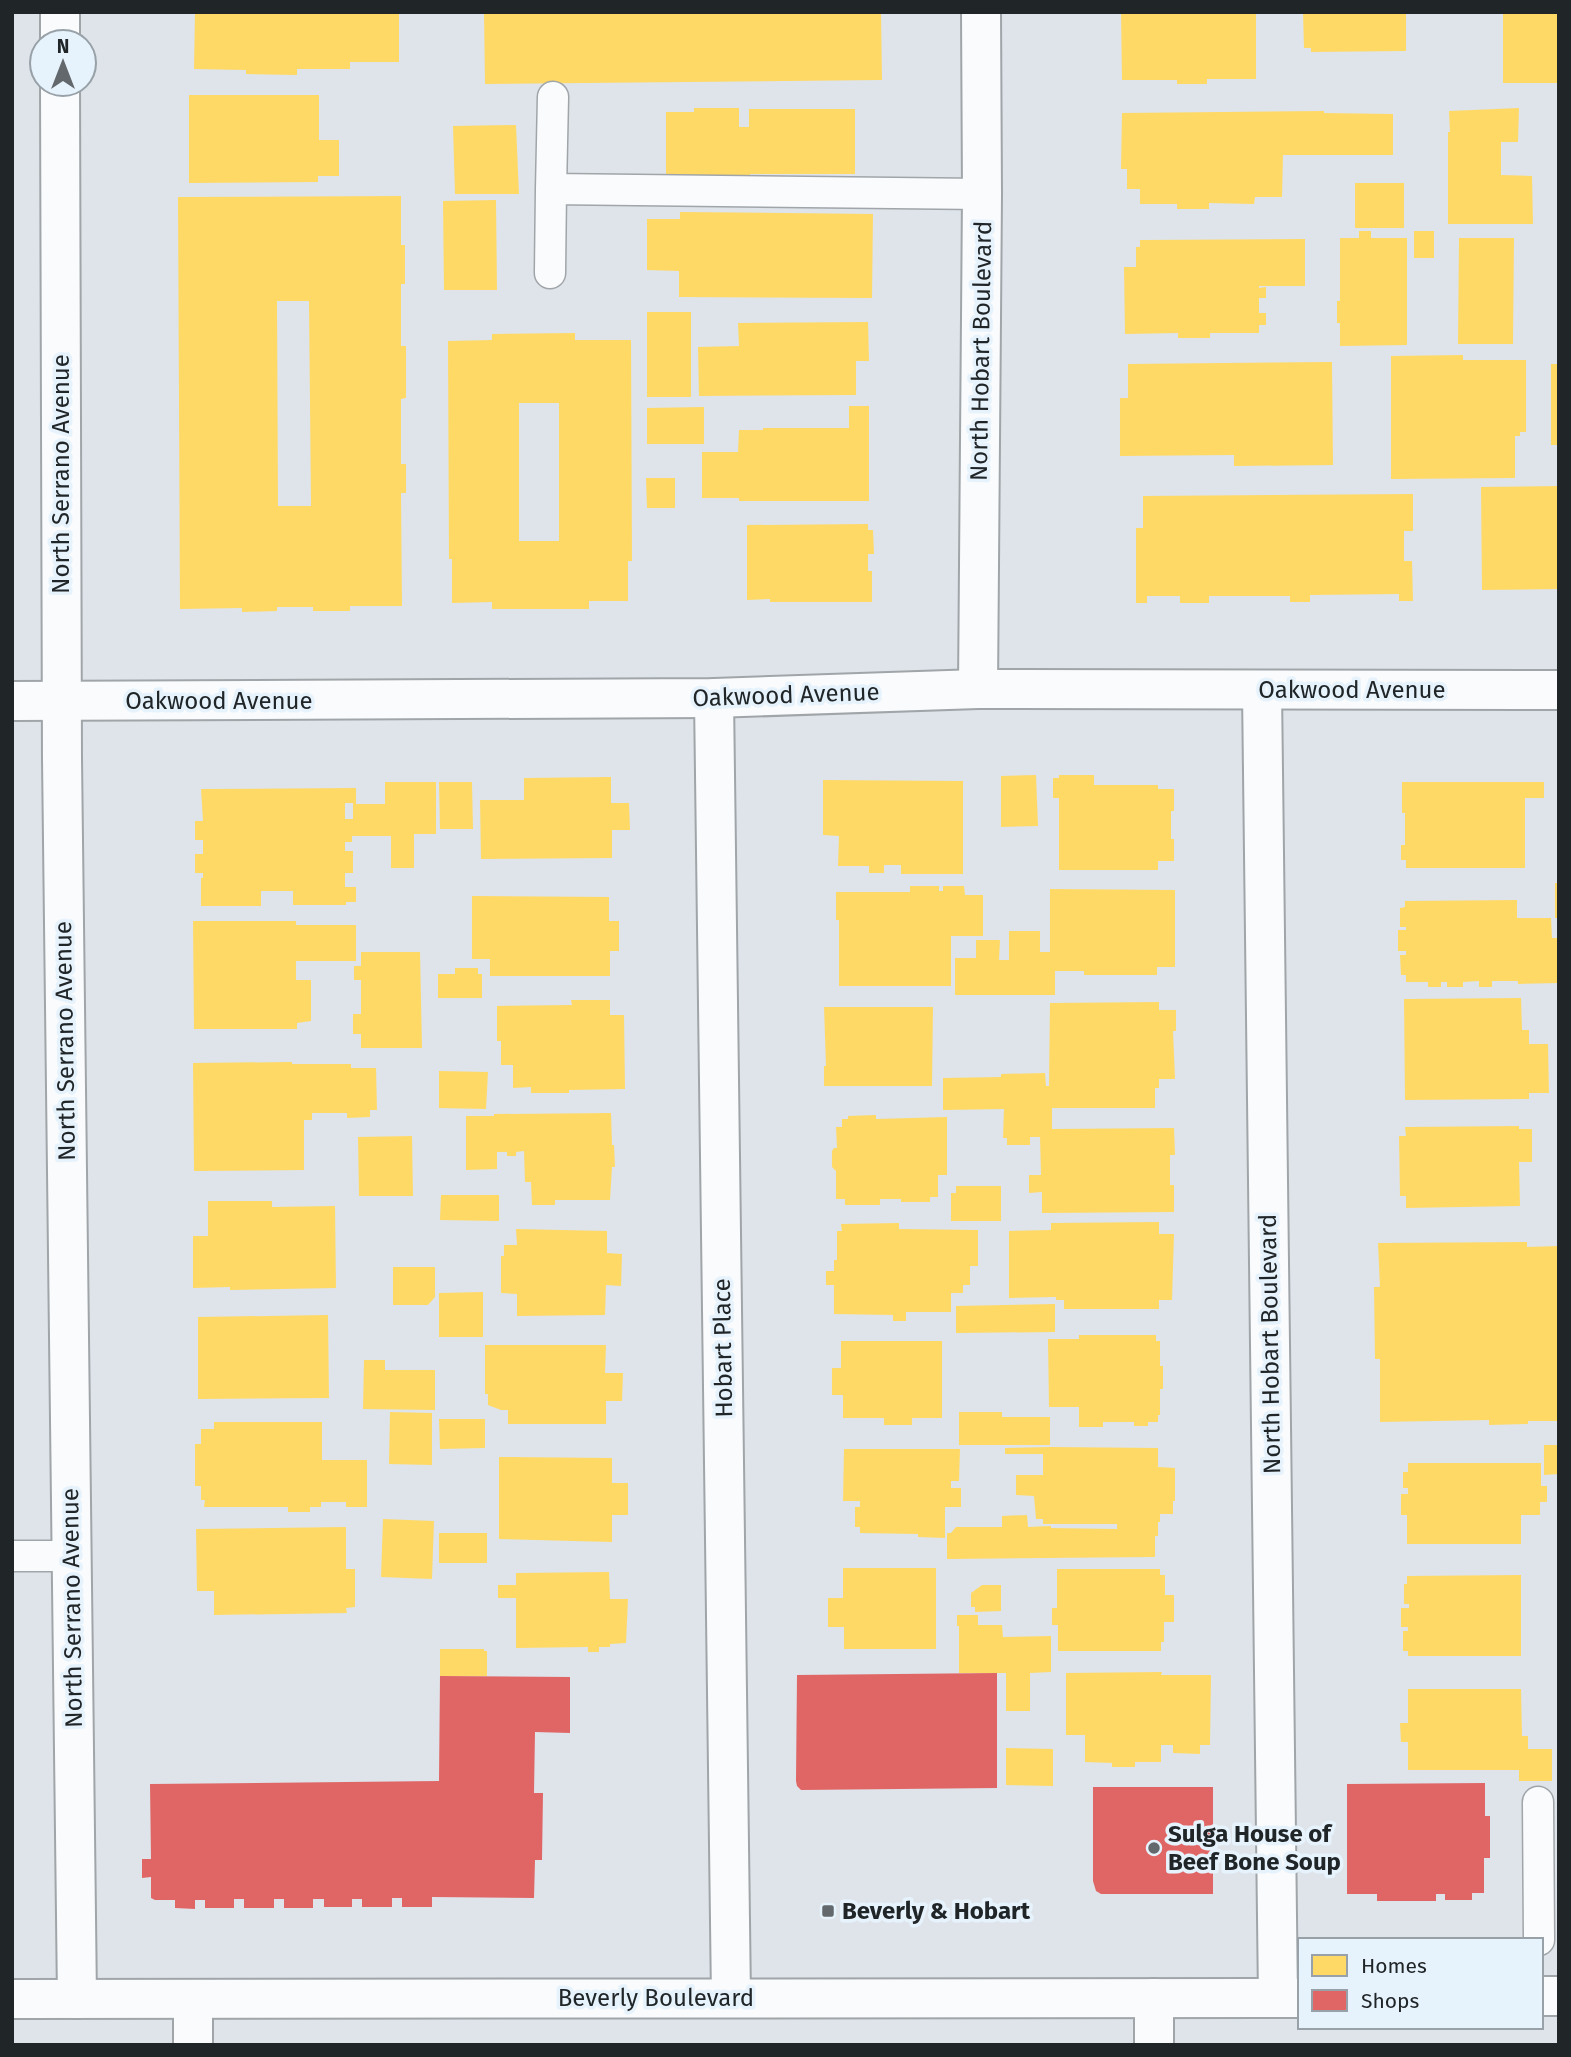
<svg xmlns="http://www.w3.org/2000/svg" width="1571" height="2057" font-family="'Fira Sans',sans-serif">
<rect width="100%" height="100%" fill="#dee4ea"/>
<path fill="#ffd966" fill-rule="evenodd" d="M195 12H399V62H350V69H297V75L246 74V70L194 69Z
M484 12H881L882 80 485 84Z
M1121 12H1256V79H1207V84H1177V80H1122Z
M1303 12H1406V51L1311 52V48H1304Z
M1503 12H1559V83H1503Z
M189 95H319V140H339V176H318V182L189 183Z
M694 108H739V127H749V109H855V174H750V178H666V112H694Z
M1519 108 1518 142H1501V175L1532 176 1533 224H1448V132H1450L1449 111Z
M1324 111V113L1393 114V155H1283L1282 197H1255L1254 204 1209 203V209H1177V204H1140V189H1127V169H1121L1122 113Z
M516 125 519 194H455L453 126Z
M1355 183H1404V228H1355Z
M401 196V245H405V284H401V346H406V398L401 399V464H406V493H401L402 606H350V611H313V607H277V611L242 612V608L180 609 178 197ZM277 301H309L311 506H278Z
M496 200 497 290H444L443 201Z
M680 212 873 214 872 298 679 297V271L647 270V219H680Z
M1359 231H1371V238H1407V345L1340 346V323H1337V301H1340V238H1359Z
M1414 231H1434V258H1414Z
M1459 238H1514L1513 344H1458Z
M1305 239V286H1259V288L1266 287V298H1259V313H1266V325H1259V333H1210V338H1178V333L1125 334 1124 267H1136V247H1140V240Z
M647 312H691V397H647Z
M868 322 869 361H856V395L699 396 698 347 739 346 738 323Z
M575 333V340H631L632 561H628V601H589V609H492V602L452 603V559H449L448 341 492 340V334ZM519 403H559V541H519Z
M1463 355V360H1526V432H1520V436H1515V478L1391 479V356Z
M1332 362 1333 465 1234 466V455L1120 456V398H1128V364Z
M1551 364H1559V445H1551Z
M849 406H869V501H739V498H702V452H738L739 430H763V428H849Z
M704 407V444H647V408Z
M646 478H675V508H647Z
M1559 486V589L1482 590 1481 487Z
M1413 494V531H1404V561H1412L1413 601H1399V594L1310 595V602H1290V596H1209V603H1180V596H1147V603H1136V528H1143V496Z
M868 524V530H873L874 554H868V571H872V602H770V599L747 600V525Z
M1036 775 1038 826 1001 827V776Z
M1059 775H1094V785H1158V789H1174V811H1171V839H1174V861H1158V870H1059V798H1053V778H1059Z
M611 777V803H629L630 830H612V858L481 859 480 800H524V778Z
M823 780 963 781V874H901V865H884V873H869V866H838L839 836 823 835Z
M385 782H436V834H414V868H391V836H352V842H345V851H353V873H345V887H356V902H346V905H293V891H261V906H201V878H203V873H195V854H203V840H195V821H203L201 789 356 788V804H385ZM345 803H353V819H345Z
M439 782H472L473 829H440Z
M1402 782H1544V798H1525V868H1406V860H1401V845H1405V813H1402Z
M1555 883H1559V918H1555Z
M910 886H939V891H943V886H964L965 895H983V936H951V986H839V920H836V892H910Z
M1050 889 1175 890V967H1157V975H1084V971H1055V995H955V958H976V940H1000L999 960H1009V931H1040V952H1050Z
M472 896 609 897V921H619V951H610V976H490V959H472Z
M1517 900V918H1551L1552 938H1559V983L1518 984V981H1492V987H1479V981L1463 982V987H1447V982H1441V987H1428V982H1406V975H1401L1400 955H1406V951H1398V930H1406V927H1400V908L1405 907V901Z
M193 921H296V925H356V961H296V980H311V1021L297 1023V1029H194Z
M361 952H420L422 1048H361V1034H353V1014H361V980H354V966H361Z
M455 968H478V974H482V998H438V974H455Z
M1521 998 1522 1030H1529V1044H1548L1549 1093H1529V1099L1405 1100 1404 999Z
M571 1000H610V1015H624L625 1089 569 1090V1093H531V1087L513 1088V1065H501V1041H497V1006L572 1005Z
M1159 1002V1010H1176V1031H1173L1175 1079H1159V1088H1155V1108H1052V1129L1174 1128 1175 1155H1170V1185H1174V1212L1042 1213V1192L1029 1193V1175H1041L1040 1137H1030V1145H1007V1138H1003L1004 1109 943 1110V1078L1001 1077V1074L1045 1073 1046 1086H1049L1050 1003Z
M824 1007H933L932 1086H824V1066H826Z
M292 1062V1064H351V1068H376L377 1110H370V1117L347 1118V1113H312V1120H304V1170L194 1171 193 1063Z
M439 1071 488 1072 486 1109 439 1108Z
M611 1113 612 1145H614L615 1167H612L610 1200H555V1205H532L531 1182H525L524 1151 516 1152V1156H507V1152H497V1169L466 1170V1116H494V1114Z
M876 1115V1119L947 1117V1175H938V1197H930V1202H901V1199H880V1205H845V1199H836V1171L832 1167V1151L834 1148H837L836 1127H842V1119H848V1116Z
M1519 1126V1129H1532V1162H1519L1520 1206 1406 1208V1196H1400L1399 1136H1406L1405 1127Z
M412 1136 413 1196H359L358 1137Z
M956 1186H1001V1221H951V1193H956Z
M441 1195H499V1221L440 1220Z
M208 1201H272V1207L335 1206 336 1288 230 1290V1287L193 1288V1236H208Z
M1159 1222V1234H1174L1172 1300H1159V1309H1064V1300H1056V1297L1009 1298V1231L1051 1230V1223Z
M899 1223V1229L978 1230V1266H970V1285H963V1293H951V1312H906V1321H893V1315L834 1314V1285H826V1271H834V1260H837V1231H842L841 1224Z
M516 1229 607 1231V1253L622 1254 621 1286 606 1285 605 1315 517 1316V1294L501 1293V1256H504V1245H517Z
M1527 1242V1247L1559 1246V1421H1528V1424L1489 1425V1420L1380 1422V1359H1375L1374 1287H1380L1378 1243Z
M393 1267H435V1297L428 1305H393Z
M483 1292V1337H439V1293Z
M1055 1304V1332L956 1333V1306Z
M328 1315 329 1398 198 1399V1317Z
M1079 1335H1156V1341H1160V1366H1163V1389H1160V1415H1158V1422H1148V1426H1134V1422H1103V1427H1079V1407H1049L1048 1339H1079Z
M841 1341H942V1418H912V1425H884V1418H843V1395H832V1368H841Z
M485 1345H606L605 1373H623L622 1401H606V1424H508V1410H501L488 1405V1394H485Z
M364 1360H385V1370H435V1410L363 1409Z
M390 1412 432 1413V1465L389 1464Z
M959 1412H1002V1417H1050V1445H959Z
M439 1419H485V1448L440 1449Z
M214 1422H322V1460H367V1507H346V1502H321V1507H310V1512H288V1507H204L205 1500H201V1486H195V1444H201V1429H214Z
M1544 1445H1559V1474L1544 1475Z
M1050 1447 1158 1448V1467L1175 1468V1501H1173V1514H1160V1522H1158V1536H1155V1557L947 1559V1533H951L956 1527H1002V1516L1027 1515 1028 1527 1051 1526V1528L1117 1529V1524H1043V1519H1036L1034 1496 1016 1495V1475H1043V1454H1005V1448Z
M844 1449H960L959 1481H951V1488H961V1507H945V1538L918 1537V1534L860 1533V1527H855V1507H860V1501H843Z
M499 1457 612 1458V1483H628V1515H612V1542L499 1539Z
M1408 1463H1541V1486H1547V1502H1540V1515H1521V1544H1407V1515H1401V1494H1408V1488H1403V1472H1408Z
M383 1519 434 1521 432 1579 381 1577Z
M346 1527V1569H355V1607L346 1608 347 1613 214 1615V1591H197L196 1529Z
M439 1533H487V1563H439Z
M843 1568H936V1649H844V1627H828V1598H843Z
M1057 1569H1160V1575H1165V1595H1174V1622H1164V1642H1161V1651H1058V1625H1052V1608H1057Z
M609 1572 610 1599H628L626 1643 610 1644V1647H599V1652H588V1647L516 1648V1598H498V1585H516V1573Z
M1521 1575V1656H1408V1651H1403V1631H1408V1627H1401V1608H1409V1604H1404V1584H1407V1576Z
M982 1585H1001V1611L975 1612V1607H971V1593Z
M957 1615H978V1625H1002L1003 1637 1051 1636V1672L1030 1673V1711H1006V1673H959V1626H957Z
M440 1649H484V1651H487V1676H440Z
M1162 1672 1161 1675H1211L1210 1745H1200V1754L1173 1753V1745H1161V1762H1135V1767H1112V1763L1085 1762V1735H1066V1673Z
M1408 1689H1521L1522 1736H1528V1749H1552V1781H1519V1770H1408V1742H1401L1400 1723H1408Z
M1006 1748 1053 1749V1786L1006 1785Z"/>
<path fill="#e06666" d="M997 1673V1788L801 1790 797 1786 796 1781 797 1675Z
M440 1676 570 1677V1733L535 1732 534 1793H543L542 1860H535L534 1898 432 1897V1907H402V1898H392V1907H362V1899H352V1907H324V1899H313V1908H284V1899H274V1908H244V1899H234V1908H205V1900H195V1909L175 1908V1900H155L151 1898V1877L142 1878V1859H151L150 1784 439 1781Z
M1485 1783V1816H1490V1858H1484V1893H1472V1900H1445V1894H1436V1901H1377V1894H1347V1784Z
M1093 1787H1213V1894H1101L1096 1891 1093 1881Z"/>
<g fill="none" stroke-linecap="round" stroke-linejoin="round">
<g stroke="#a0a5a9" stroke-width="33">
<path id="lane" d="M553 97 551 189 982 194
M550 273 551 189
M12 1556H72
M1538 1802 1539 1940"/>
</g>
<g stroke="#a0a5a9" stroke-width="42">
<path id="street" d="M60 12V42
M60 84 62 758 77 1999
M978 689 982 194 981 12
M1262 690 1278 1998
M714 698 731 1998
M1154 1998V2045
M193 2000V2045"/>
</g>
<g stroke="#a0a5a9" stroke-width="42">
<path id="secondary" d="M12 701 714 698 978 689 1559 690
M1541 1996H1559
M12 1999 1300 1998"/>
</g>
<use href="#lane" stroke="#fafbfc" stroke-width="30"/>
<use href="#street" stroke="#fafbfc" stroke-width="38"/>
<use href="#secondary" stroke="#fafbfc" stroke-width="38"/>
</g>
<g fill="#62686c" stroke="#e7f3fc" stroke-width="2.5">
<circle cx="1154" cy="1848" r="7"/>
<rect x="821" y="1904" width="14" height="14" rx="3.5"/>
</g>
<g text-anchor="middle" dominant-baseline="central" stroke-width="7" stroke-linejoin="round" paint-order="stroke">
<g font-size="24" fill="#202528" stroke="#e7f3fc">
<text transform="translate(981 351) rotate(-89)">North Hobart Boulevard</text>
<text transform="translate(61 474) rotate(-90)">North Serrano Avenue</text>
<text x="1352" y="690">Oakwood Avenue</text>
<text transform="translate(786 695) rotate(-2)">Oakwood Avenue</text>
<text x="219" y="701">Oakwood Avenue</text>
<text transform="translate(65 1041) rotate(-91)">North Serrano Avenue</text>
<text transform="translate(1270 1344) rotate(-91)">North Hobart Boulevard</text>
<text transform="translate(723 1348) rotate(-91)">Hobart Place</text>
<text transform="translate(72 1608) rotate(-91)">North Serrano Avenue</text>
<text x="656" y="1998">Beverly Boulevard</text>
</g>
<g font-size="24" font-weight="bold" fill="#202528" stroke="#e7f3fc" text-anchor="start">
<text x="1168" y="1834">Sulga House of<tspan x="1168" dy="28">Beef Bone Soup</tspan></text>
<text x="842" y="1911">Beverly &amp; Hobart</text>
</g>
</g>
<rect width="1571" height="2057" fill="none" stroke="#202528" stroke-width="28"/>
<rect x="1298" y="1938" width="245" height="91" fill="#e7f3fc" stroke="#97a1a7" stroke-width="2"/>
<rect x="1312" y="1955" width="35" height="21" fill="#ffd966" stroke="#97a1a7" stroke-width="2"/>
<text x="1361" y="1973" font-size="21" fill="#202528">Homes</text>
<rect x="1312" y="1990" width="35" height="21" fill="#e06666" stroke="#97a1a7" stroke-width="2"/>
<text x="1361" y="2008" font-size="21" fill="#202528">Shops</text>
<g transform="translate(63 63)"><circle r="33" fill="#e7f3fc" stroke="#97a1a7" stroke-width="2"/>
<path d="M0-5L12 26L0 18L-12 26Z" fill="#62686c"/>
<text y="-10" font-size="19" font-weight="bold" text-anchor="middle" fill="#202528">N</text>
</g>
</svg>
